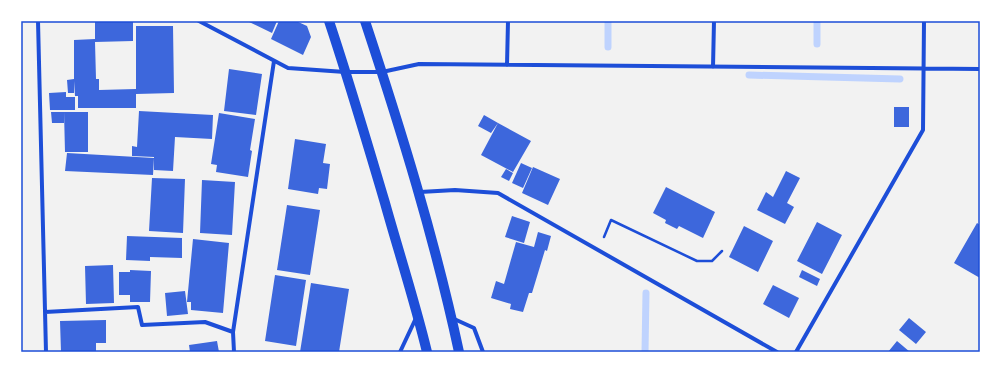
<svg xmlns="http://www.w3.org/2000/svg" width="1001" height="373" font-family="Jost,sans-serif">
<rect width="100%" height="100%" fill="#f2f2f2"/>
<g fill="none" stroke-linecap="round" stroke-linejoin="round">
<path stroke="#bfd3fe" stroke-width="7" d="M817 44V21
M608 47V21
M749 75 900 79
M645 352 646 293"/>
</g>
<path fill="#3d67dc" d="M95 21H133V41L95 42 96 79H99V90L136 89V26H173L174 93 136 94V108H78V96H75L74 81V93H68L67 80 74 79V40L95 39Z
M247 21H277L272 33Z
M279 21H296L307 26 311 37 303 55 271 39Z
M229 69 262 74 256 115 224 111Z
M66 92V97H75V110H50L49 93Z
M894 107H909V127H894Z
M139 111 213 115 212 139 175 137 173 171 154 170V157L132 156V146L137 147Z
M51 112H64V123H52Z
M64 112H88V152H65Z
M219 113 255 119 250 150 252 151 248 177 216 172 217 165 211 164Z
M484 115 498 123 491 133 478 126Z
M498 123 531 141 513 172 481 155Z
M295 139 326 144 323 163 330 164 327 189 319 188 318 194 288 189Z
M67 153 154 158 153 175 65 171Z
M521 163 532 168 523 188 512 183Z
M533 167 560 179 548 205 522 193Z
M506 169 513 173 509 181 501 177Z
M786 171 800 178 787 203 794 207 785 224 757 210 766 192 773 197Z
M152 178 185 179 183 233 149 231Z
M202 180 235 182 232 235 200 233Z
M666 187 715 212 703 238 679 226 677 229 665 223 666 220 653 213Z
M287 205 320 210 310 275 277 270Z
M512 216 530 222 524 243 505 237Z
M817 222 842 235 822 274 797 261Z
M977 223 980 225V278L954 263Z
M744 226 773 241 758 272 729 257Z
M538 232 551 236 547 251 545 250 532 293H529L523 312 510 309 511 304 491 298 496 281 504 284 516 242 534 247Z
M127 236 182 238V258L150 257V261L126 260Z
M193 239 229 243 223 313 191 310V302H187Z
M113 265 114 303 86 304 85 266Z
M130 270 151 271 150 302H130V286V295H119V272H130Z
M802 270 820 279 817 286 799 277Z
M275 275 306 280 296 346 265 341Z
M311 283 349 289 339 352H300Z
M773 285 799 298 789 318 763 304Z
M185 291 188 314 167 316 165 293Z
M909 318 926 332 916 344 899 330Z
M106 320V343H96V352H61L60 321Z
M217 341 219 352H190L189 345Z
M897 341 910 352H888Z"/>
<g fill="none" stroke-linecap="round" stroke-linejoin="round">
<path stroke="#1d4ed8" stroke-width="2.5" d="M604 237 611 220 697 261H712L722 251"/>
<path stroke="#1d4ed8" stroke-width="4" d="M38 21 46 352
M199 21 288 68 345 72H382L419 64 980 69
M507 65 508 21
M713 67 714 21
M420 192 455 190 498 193 777 352
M45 312 138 307 142 325 205 322 233 332
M452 318 474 328 483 352
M234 352 233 332 274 61
M400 352 416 318
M796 352 923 130 924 21"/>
<path stroke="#1d4ed8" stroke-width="10" d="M329 21C349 81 367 142 385 203 399 253 415 302 427 352
M365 21C401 130 435 240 459 352"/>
</g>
<rect width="1001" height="373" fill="none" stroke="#ffffff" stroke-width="44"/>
<rect x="22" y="22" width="957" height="329" fill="none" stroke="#1d4ed8" stroke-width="1.5"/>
</svg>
